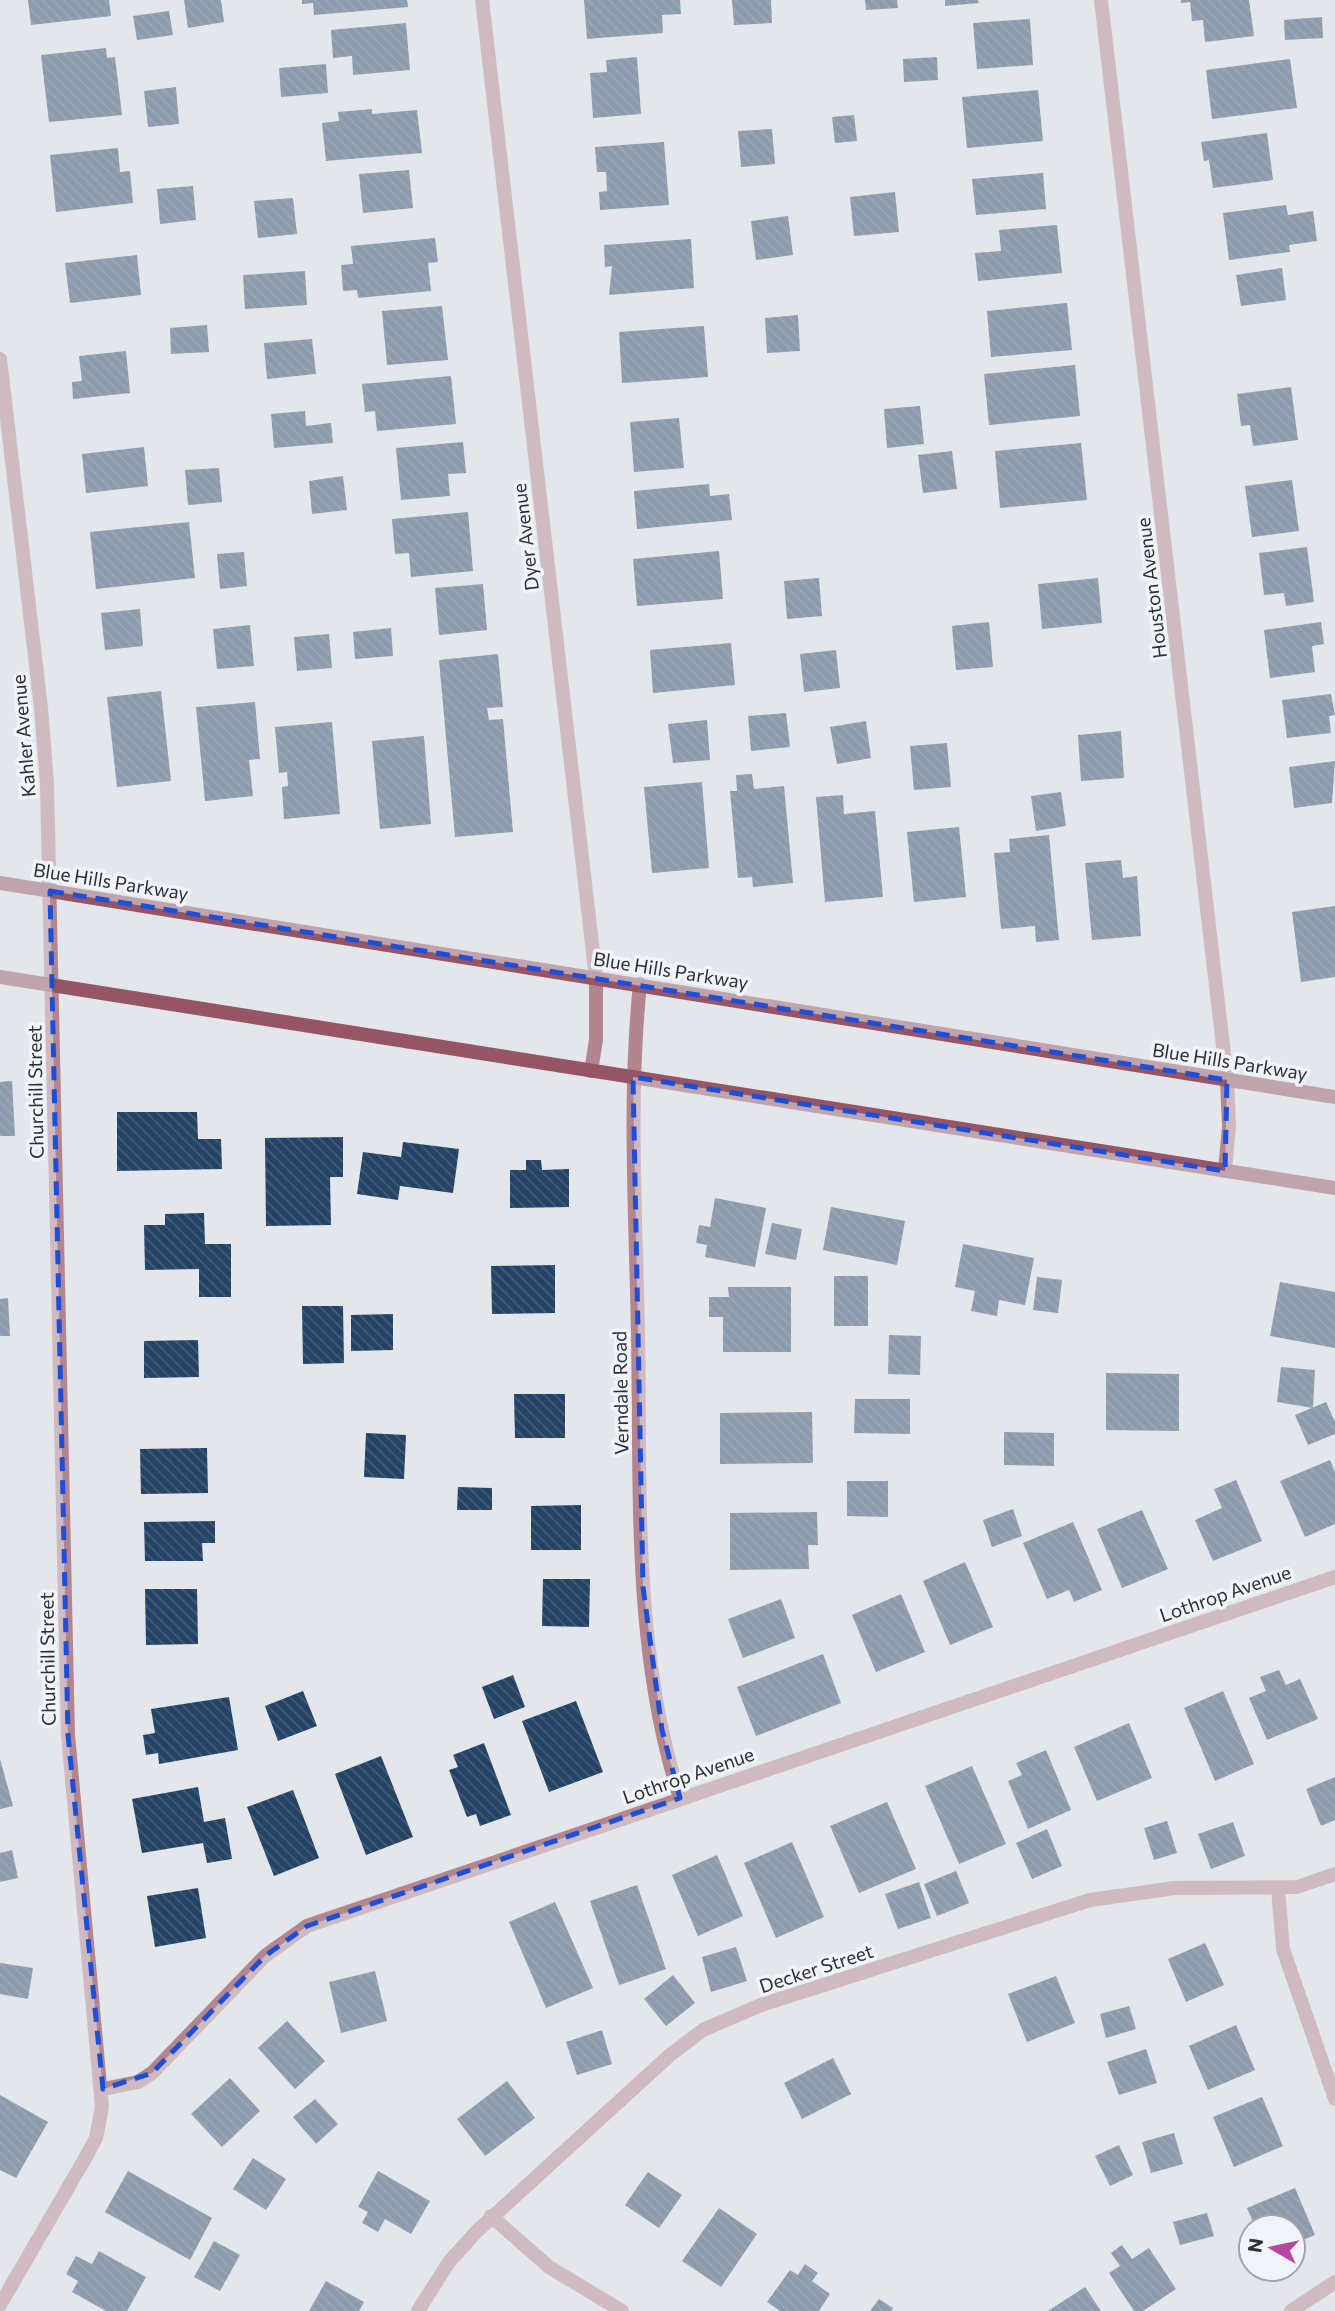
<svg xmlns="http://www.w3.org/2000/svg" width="1335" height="2311" font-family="Commissioner,sans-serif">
<defs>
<pattern id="building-back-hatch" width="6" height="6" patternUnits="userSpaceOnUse" patternTransform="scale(1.75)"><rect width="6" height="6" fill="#244365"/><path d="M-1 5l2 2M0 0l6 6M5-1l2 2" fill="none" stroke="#435c77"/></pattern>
</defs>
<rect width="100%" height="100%" fill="#e3e6ea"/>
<path fill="url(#building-back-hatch)" d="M28 0H109L111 16 31 25Z
M184 0H221L224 22 188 28Z
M302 0H407L408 7 314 15 313 3 302 4Z
M584 0H680L681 14 662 15 663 33 587 39Z
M732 0H771L772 23 734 25Z
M865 0H897L898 8 866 10Z
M945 0H978L979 3 945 6Z
M1181 0H1249L1254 36 1205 42 1203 20 1192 21 1190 2 1181 3Z
M169 11 173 35 137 40 133 16Z
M1322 17 1323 38 1285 40 1284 20Z
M1030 19 1033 65 977 69 973 23Z
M406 23 410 70 353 75 352 56 333 58 331 30Z
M106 48 107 58 115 57 122 115 49 122 41 55Z
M637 57 641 114 593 118 590 73 607 72 606 60Z
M937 57 938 80 904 82 903 59Z
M1290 59 1297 108 1212 119 1206 70Z
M326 64 328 93 281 97 279 68Z
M176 87 179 124 148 127 144 91Z
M1038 90 1043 141 967 148 962 97Z
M372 109V114L417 110 422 153 326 161 322 123 339 121 338 112Z
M854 115 857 141 835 143 832 117Z
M772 129 775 164 741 167 738 131Z
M1267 133 1273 180 1213 188 1209 160 1204 161 1201 142Z
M664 142 669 205 600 210 599 192 607 191 606 172H597L595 147Z
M118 148 120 172 130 171 133 203 56 212 50 155Z
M409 170 413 208 363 213 359 174Z
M1043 173 1046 209 976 215 972 179Z
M193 186 196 220 160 224 157 189Z
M895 192 899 232 854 236 850 197Z
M293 198 297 234 258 238 254 201Z
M1286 205 1288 215 1313 211 1317 241 1289 245 1290 252 1229 260 1223 213Z
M788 216 793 255 756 260 751 221Z
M1057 225 1062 273 978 281 975 253 1001 251 999 230Z
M435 238 438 262 428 263 431 291 358 298 357 290 343 291 341 265 353 264 351 246Z
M691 239 694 288 609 295 612 266 605 267 604 245Z
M137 255 141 295 70 303 65 263Z
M1282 268 1286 300 1241 306 1236 275Z
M305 271 307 305 245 309 243 275Z
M1067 303 1072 350 991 357 987 311Z
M442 306 448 360 387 365 382 311Z
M798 315 800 351 767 353 765 318Z
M207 325 209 352 171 354 170 328Z
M704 326 708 377 622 383 619 332Z
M312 339 316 374 267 379 264 343Z
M126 351 130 393 73 399 72 382 82 381 79 356Z
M1075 365 1080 416 989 425 984 374Z
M451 376 456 424 377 431 375 411 365 412 362 384Z
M1291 387 1298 440 1253 446 1250 425 1241 426 1237 394Z
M920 406 924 444 887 448 884 409Z
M305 411 306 426 331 423 333 443 274 448 271 414Z
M679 418 684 468 634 472 630 422Z
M463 442 466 473 448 474 450 496 401 500 396 448Z
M1081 443 1087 500 1000 508 995 451Z
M144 447 148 486 86 493 82 454Z
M952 451 957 489 923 493 918 455Z
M219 468 222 502 188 505 185 470Z
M343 476 347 510 312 514 309 481Z
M1292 480 1299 531 1252 537 1245 486Z
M709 484 710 496 729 494 732 520 637 529 634 491Z
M468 512 473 571 411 577 409 553 395 554 392 519Z
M189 522 195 578 96 589 90 532Z
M1307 547 1314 602 1286 606 1284 593 1264 595 1259 553Z
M719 551 723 599 637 606 633 559Z
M244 552 247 586 220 589 217 554Z
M819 578 822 616 787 619 784 581Z
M1098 578 1102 623 1042 629 1038 584Z
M483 584 487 630 439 635 435 588Z
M140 609 143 646 105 650 101 613Z
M989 622 993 667 956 670 952 626Z
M1321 622 1324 644 1312 646 1315 672 1270 678 1264 630Z
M250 625 254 666 217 669 213 629Z
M391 628 393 656 355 659 353 632Z
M329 634 332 668 297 671 294 637Z
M731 643 735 685 653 693 650 650Z
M836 650 840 688 804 692 800 654Z
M498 654 503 707 487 708 489 720 503 719 513 832 455 837 439 660Z
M161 691 171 781 117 787 107 697Z
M1331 694 1335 715 1329 716 1331 733 1287 738 1282 700Z
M255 702 260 759 249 760 253 796 205 801 196 707Z
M786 713 790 747 751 751 748 716Z
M707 720 710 760 673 763 668 724Z
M866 721 871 758 837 764 830 727Z
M332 722 340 814 284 819 282 787 288 786 287 772 279 773 275 727Z
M1121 731 1124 778 1081 781 1078 735Z
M424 736 431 824 380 829 372 741Z
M947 743 951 787 914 790 910 746Z
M1335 761 1332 803 1294 808 1289 767Z
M752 774 754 789 784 786 793 883 753 887 752 877 738 878 730 791H737L736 775Z
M702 782 709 868 652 873 644 787Z
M1061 792 1066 826 1036 831 1031 796Z
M843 795 844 814 875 811 883 897 825 902 816 797Z
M959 827 966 897 914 902 907 832Z
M1049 835 1059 940 1036 942 1035 926 1001 929 994 853 1010 852 1009 839Z
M1121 860 1123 878 1137 876 1141 936 1092 940 1085 863Z
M1335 906V977L1301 982 1292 912Z
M12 1081 15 1136H0V1082Z
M117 1112H197L198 1139H221L222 1169 117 1171Z
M343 1137V1177H330L331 1225 266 1226 265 1138Z
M403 1142 459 1149 453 1193 400 1186 398 1200 357 1194 363 1152 401 1157Z
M526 1160H541L542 1170 569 1169V1207L510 1208V1170H526Z
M715 1198 766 1208 755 1267 705 1257 707 1245 696 1243 699 1225 710 1227Z
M831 1207 905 1221 897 1265 823 1250Z
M204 1213 205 1244H231V1297H199V1269L145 1270 144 1225H165V1214Z
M772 1223 802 1229 796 1260 765 1254Z
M963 1244 1034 1258 1025 1305 999 1300 997 1316 971 1311 975 1291 955 1287Z
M555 1265V1313L492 1314 491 1266Z
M834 1276H868V1326H834Z
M1037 1277 1062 1280 1058 1313 1033 1310Z
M1280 1282 1335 1292V1348L1270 1336Z
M728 1287H791V1352H723V1317H709V1297H729Z
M8 1298 10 1336H0V1299Z
M302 1306H343L344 1363 303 1364Z
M393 1314V1350L351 1351V1315Z
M889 1335 921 1336 920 1375 888 1374Z
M198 1340 199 1377 144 1378V1341Z
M1281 1367 1315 1370 1313 1408 1277 1402Z
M1106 1373 1179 1374V1431L1106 1430Z
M514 1394H565V1438H515Z
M855 1399H910V1434L854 1433Z
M1326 1402 1335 1422V1434L1308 1445 1295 1415Z
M812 1412 813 1463 720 1464V1413Z
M1004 1432 1054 1433V1466L1004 1465Z
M366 1433 406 1435 404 1479 364 1477Z
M207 1448 208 1493 141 1494 140 1449Z
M1330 1460 1335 1472V1524L1305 1537 1280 1481Z
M1236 1480 1262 1541 1213 1561 1195 1520 1222 1508 1214 1489Z
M847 1481H888V1517L847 1516Z
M458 1487 492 1488V1510H457Z
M581 1505V1550H531V1506Z
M1013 1509 1022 1536 992 1547 983 1520Z
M1142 1510 1168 1569 1122 1588 1097 1529Z
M817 1512 818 1545H808L809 1569 730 1570V1513Z
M215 1521V1543H202L203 1561H145L144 1522Z
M1073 1522 1102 1590 1074 1602 1069 1590 1047 1599 1023 1543Z
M965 1562 993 1627 950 1645 923 1581Z
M543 1579H590L589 1627 542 1626Z
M145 1589H197L198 1644 146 1645Z
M901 1594 925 1652 876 1672 852 1615Z
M781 1599 795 1638 743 1658 728 1619Z
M823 1654 841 1703 756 1736 737 1687Z
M1279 1670 1286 1685 1300 1679 1318 1719 1267 1740 1249 1698 1266 1691 1260 1677Z
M513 1675 525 1707 494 1719 482 1687Z
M303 1691 317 1726 278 1741 265 1706Z
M1223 1691 1254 1764 1215 1781 1184 1708Z
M229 1697 238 1750 159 1764 158 1753 146 1755 143 1735 155 1733 151 1709Z
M576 1701 603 1772 549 1792 522 1721Z
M1129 1723 1152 1778 1097 1801 1074 1747Z
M484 1743 511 1815 480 1826 476 1814 467 1817 449 1770 458 1767 453 1755Z
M1046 1750 1071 1810 1028 1829 1008 1781 1022 1775 1016 1763Z
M381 1756 413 1837 366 1855 335 1774Z
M0 1759 13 1806 0 1809Z
M972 1766 1006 1844 959 1864 925 1786Z
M1335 1777V1820L1321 1826 1306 1789Z
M198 1787 204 1822 225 1818 232 1859 207 1863 203 1843 142 1853 132 1799Z
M293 1790 319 1858 274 1876 247 1807Z
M887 1802 916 1869 859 1893 830 1826Z
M1167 1821 1177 1853 1154 1860 1144 1828Z
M1233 1822 1245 1856 1211 1869 1198 1834Z
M1047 1829 1062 1866 1032 1879 1016 1843Z
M792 1842 824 1917 776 1938 744 1863Z
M12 1850 18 1878 0 1882V1853Z
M717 1855 743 1916 698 1936 672 1875Z
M956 1871 969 1903 937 1916 924 1884Z
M919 1882 931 1918 898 1929 885 1894Z
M637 1885 666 1969 619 1985 590 1901Z
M198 1888 206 1938 155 1947 147 1896Z
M555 1902 593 1988 546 2008 509 1922Z
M1205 1943 1224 1985 1186 2002 1168 1959Z
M736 1947 747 1981 711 1992 702 1957Z
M0 1963 33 1968 28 1999 0 1994Z
M375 1971 387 2021 341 2033 329 1982Z
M673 1975 695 2003 666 2026 644 1999Z
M1056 1976 1075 2023 1027 2042 1008 1994Z
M1129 2006 1136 2029 1106 2038 1100 2014Z
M287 2021 325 2061 295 2089 258 2048Z
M1236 2025 1255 2070 1208 2090 1189 2046Z
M602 2030 612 2064 577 2075 566 2042Z
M1146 2049 1157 2083 1119 2095 1107 2062Z
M833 2058 851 2094 802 2119 784 2083Z
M230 2078 260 2111 222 2147 191 2114Z
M507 2081 535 2118 485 2156 457 2119Z
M0 2095 48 2122 16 2178 0 2170Z
M1262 2097 1283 2146 1234 2167 1213 2117Z
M315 2099 338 2124 316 2144 293 2117Z
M1174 2133 1183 2164 1151 2173 1142 2142Z
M1119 2145 1133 2175 1110 2186 1095 2156Z
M253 2158 286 2179 266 2210 233 2189Z
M128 2171 212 2218 190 2260 105 2212Z
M378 2171 430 2201 411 2234 385 2219 378 2232 362 2223 368 2212 358 2207Z
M648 2172 682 2195 659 2228 625 2205Z
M1295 2188 1315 2235 1293 2244V2227H1255L1247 2208Z
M719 2208 757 2234 721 2287 682 2261Z
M1207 2213 1214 2236 1180 2245 1173 2222Z
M214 2241 240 2255 220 2291 194 2277Z
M1122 2245 1132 2259 1149 2248 1176 2289 1143 2311H1134L1109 2273 1120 2266 1111 2253Z
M99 2251 146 2277 127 2311H106L72 2292 78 2281 66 2274 76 2256 92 2264Z
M805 2264 818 2273 812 2281 830 2294 819 2311H780L767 2302 790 2270 798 2275Z
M326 2281 364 2302 359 2311H309Z
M1085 2287 1101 2311H1048Z
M879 2299 893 2308 892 2311H870Z"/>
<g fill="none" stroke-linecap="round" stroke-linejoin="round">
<path stroke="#b3858f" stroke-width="14" d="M482 0 596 978V1040L591 1071
M1101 0 1227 1080 1229 1126 1225 1171
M0 359 41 708 47 783 68 1735 102 2107 96 2138 87 2155 0 2305
M640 984C628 1100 636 1218 638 1335 641 1488 632 1650 680 1798
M1278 1888 1283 1949 1335 2099
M103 2089 138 2082 152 2073 265 1956 307 1926 1335 1577
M491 2216 549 2267 622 2311
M418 2311 449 2262 477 2231 670 2055 703 2030 761 2005 1090 1900 1175 1888 1297 1887 1335 1874
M1291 2311 1335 2282"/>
<path stroke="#965565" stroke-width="14" d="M0 883 1335 1097
M0 977 1335 1188"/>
</g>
<path d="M0 0H1335V2311H0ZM50 891 1227 1080 1225 1171 633 1077 643 1587 662 1730 680 1798 307 1926 265 1956 152 2073 103 2089 68 1735Z" fill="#e3e6ea" fill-opacity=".55" fill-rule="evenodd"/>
<path fill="none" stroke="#1d4ed8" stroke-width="5" stroke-dasharray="14 9" stroke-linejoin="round" d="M50 891 1227 1080 1225 1171 633 1077 643 1587 662 1730 680 1798 307 1926 265 1956 152 2073 103 2089 68 1735Z"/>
<g text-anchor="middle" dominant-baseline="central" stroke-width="7" stroke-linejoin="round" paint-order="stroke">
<g font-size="19" fill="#2d2f30" stroke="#f0f4f8">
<text transform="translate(525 537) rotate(-97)">Dyer Avenue</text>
<text transform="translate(1151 588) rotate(-97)">Houston Avenue</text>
<text transform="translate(23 736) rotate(-95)">Kahler Avenue</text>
<text transform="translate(111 881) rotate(9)">Blue Hills Parkway</text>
<text transform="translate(671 970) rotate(9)">Blue Hills Parkway</text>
<text transform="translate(1230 1061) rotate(9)">Blue Hills Parkway</text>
<text transform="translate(35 1092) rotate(-91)">Churchill Street</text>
<text transform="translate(620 1393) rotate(-91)">Verndale Road</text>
<text transform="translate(1225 1593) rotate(-19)">Lothrop Avenue</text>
<text transform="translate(47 1659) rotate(-91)">Churchill Street</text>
<text transform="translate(688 1775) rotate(-19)">Lothrop Avenue</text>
<text transform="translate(816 1968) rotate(-18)">Decker Street</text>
</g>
</g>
<g transform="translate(1272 2248) rotate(279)"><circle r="33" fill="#f0f4f8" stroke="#a2a5a8" stroke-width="2"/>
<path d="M0-5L12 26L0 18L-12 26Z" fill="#b947a2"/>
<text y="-10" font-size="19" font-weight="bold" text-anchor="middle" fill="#2d2f30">N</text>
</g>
</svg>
